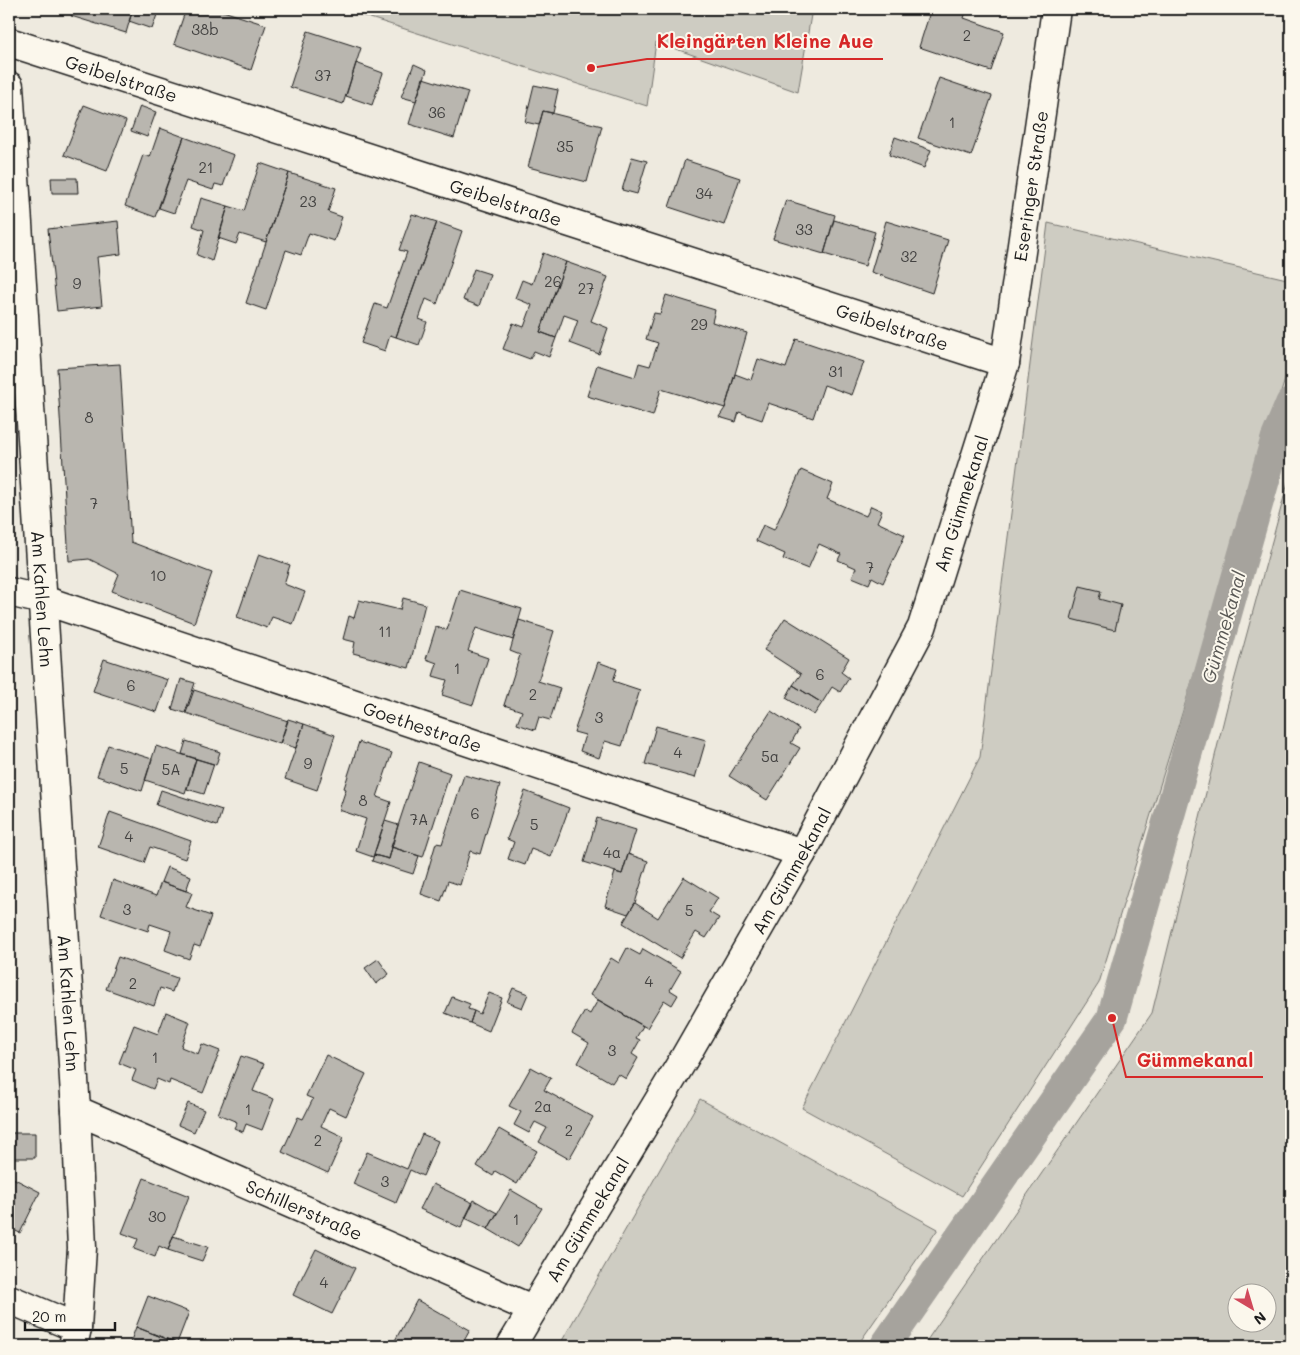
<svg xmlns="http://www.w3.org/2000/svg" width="1300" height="1355" font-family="Mali,sans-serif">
<rect width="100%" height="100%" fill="#eeeadf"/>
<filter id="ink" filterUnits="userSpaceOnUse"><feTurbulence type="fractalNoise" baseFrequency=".02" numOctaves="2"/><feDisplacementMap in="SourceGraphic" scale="10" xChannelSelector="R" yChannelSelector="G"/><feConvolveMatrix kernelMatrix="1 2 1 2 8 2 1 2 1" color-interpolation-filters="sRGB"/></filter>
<g filter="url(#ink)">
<path fill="#ceccc2" stroke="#75746f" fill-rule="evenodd" d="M342 9H812L798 92 656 42 647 106Z
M1048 223 1291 280V360L1099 983 962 1196 802 1108 980 757Z
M1291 471V1346H923L1152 1013 1227 707ZM1268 1292V1322H1238V1292Z
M700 1099 938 1229 857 1346H559Z"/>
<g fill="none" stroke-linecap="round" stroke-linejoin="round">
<path stroke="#a6a39d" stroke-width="31" d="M885 1346 1112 1018 1276 439 1291 403"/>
</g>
<path fill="#b9b6af" stroke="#1c1c1c" d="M73 9H133L126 33 71 16Z
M133 9H159L152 29 129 21Z
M186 9H217L266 25 251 70 174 44Z
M931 9H967L964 18 1004 32 991 71 919 47Z
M308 31 361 48 343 104 290 87Z
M356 63 383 73 372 105 346 96Z
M414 64 427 70 416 101 401 97Z
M423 78 468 92 454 138 409 124Z
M939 78 992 96 971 156 918 138Z
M534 85 558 90 553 113 543 111 539 125 525 122Z
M84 105 126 121 107 171 64 155Z
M140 106 156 112 147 137 131 131Z
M543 111 602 126 587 182 528 167Z
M160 128 184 137 155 217 125 206 143 155 150 157Z
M184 137 234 155 223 186 215 184 213 190 186 181 174 213 159 208Z
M895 137 931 150 924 168 889 155Z
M632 157 647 161 637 194 622 190Z
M685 160 740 178 724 225 669 207Z
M260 163 289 173 266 242 240 234 236 244 218 238 228 206 244 211Z
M289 173 336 188 328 212 342 217 334 241 309 233 301 255 286 250 266 310 246 303Z
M51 178H77L78 193H52Z
M201 198 228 206 212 261 197 255 204 230 193 226Z
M786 200 835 215 824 254 773 239Z
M412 214 437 222 396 337 390 335 385 351 361 343 375 304 387 308 407 252 399 250Z
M834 220 875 232 865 266 824 254Z
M118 221 121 254 97 257 102 306 57 311 48 229Z
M886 221 948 240 932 293 871 272Z
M437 222 462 231 437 304 426 299 419 319 427 322 419 345 396 337Z
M543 253 566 262 540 332 556 338 549 357 534 351 530 359 503 349 513 323 524 327 532 305 515 298 522 280 532 284Z
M566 262 608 277 591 321 608 328 599 354 570 343 578 320 564 315 556 338 540 332Z
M474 269 490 274 479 306 463 300Z
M666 295 715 310 712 322 747 333 725 408 661 389 653 416 587 396 597 365 635 377 639 363 650 366 658 343 646 339 654 313 660 314Z
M796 339 864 362 852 395 824 385 813 418 768 403 762 420 739 412 736 422 719 417 725 408 735 374 751 380 758 359 786 368Z
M120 364 131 542 212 573 194 623 112 591 119 574 89 559 69 561 57 368Z
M801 470 833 484 827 499 866 516 871 506 882 511 877 522 905 535 883 583 872 577 869 584 852 577 856 568 838 560 841 554 819 544 808 569 783 559 785 554 756 541 763 525 774 530Z
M259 554 290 565 284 584 305 592 293 624 272 617 267 628 237 617Z
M1080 586 1101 591 1099 599 1121 605 1115 630 1071 619Z
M460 590 522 609 513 640 476 628 468 651 488 658 473 705 442 695 447 680 433 676 437 663 426 659 436 627 447 630Z
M403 598 425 604 409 668 353 653 355 642 343 639 349 616 354 618 359 600 400 610Z
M785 618 849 658 841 672 849 678 840 692 832 687 822 703 793 685 801 674 764 650Z
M519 620 554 631 538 681 560 688 550 720 539 717 535 730 517 724 522 711 504 705 520 655 510 651Z
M104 659 168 680 157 712 93 691Z
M598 662 617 669 613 681 640 690 622 746 605 741 599 758 580 751 585 735 574 732Z
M181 679 195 683 185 713 172 709Z
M793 685 822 703 814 715 786 698Z
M194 690 288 721 280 744 186 713Z
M771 711 799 729 791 743 800 748 767 800 729 776Z
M288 719 304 724 296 748 280 743Z
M304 724 335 735 317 790 285 779Z
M656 726 706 740 695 778 645 764Z
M186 741 220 752 216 765 182 754Z
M359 742 392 753 377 797 391 802 373 857 356 851 366 819 339 810 346 789 344 788Z
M108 745 152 759 142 791 97 776Z
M156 746 196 759 185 793 145 780Z
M196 759 214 764 204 794 187 789Z
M419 762 450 773 423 857 391 847Z
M464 775 500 785 480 854 470 851 460 885 448 881 441 901 421 894 436 843 442 844Z
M161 790 222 810 217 826 156 805Z
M525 791 569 808 551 857 531 849 525 865 508 859 514 842 507 839Z
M110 812 191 841 185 859 150 847 144 863 98 847Z
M597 818 636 830 622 874 584 862Z
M385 821 398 825 389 859 374 855Z
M9 844H12L10 889H9Z
M392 847 419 856 413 874 372 861 374 855 389 859Z
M628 854 648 861 635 903 628 914 605 906 615 872 622 874Z
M167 867 191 876 186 891 161 882Z
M684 877 718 898 709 912 719 918 706 938 696 932 680 958 623 923 635 903 658 918Z
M113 880 156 896 161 882 192 893 186 907 211 916 200 947 194 945 189 959 165 950 171 931 150 924 148 931 101 915Z
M627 948 640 955 643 949 681 971 670 990 678 995 672 1005 664 1000 647 1028 590 995 611 958 619 963Z
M118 957 177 978 172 992 160 988 154 1006 106 989Z
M378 959 389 974 376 984 365 968Z
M513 988 528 994 522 1008 507 1002Z
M489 993 502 998 489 1031 470 1023 474 1011 480 1014Z
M452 997 470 1004 468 1009 474 1011 470 1023 445 1013Z
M598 1000 643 1026 636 1038 640 1040 632 1054 638 1058 626 1079 618 1074 612 1083 578 1063 589 1043 572 1033 585 1011 590 1014Z
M166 1012 190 1022 181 1047 198 1054 202 1044 220 1051 203 1093 170 1080 169 1084 157 1079 153 1089 132 1080 136 1070 119 1063 134 1025 158 1034Z
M326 1055 366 1074 346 1116 329 1108 321 1126 344 1137 328 1173 282 1152 298 1117 303 1119 313 1099 306 1096Z
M241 1056 264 1064 253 1091 274 1099 262 1130 246 1124 243 1132 234 1128 237 1122 218 1114Z
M531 1067 551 1078 544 1090 593 1117 569 1159 539 1142 547 1128 535 1122 529 1133 514 1125 521 1112 509 1106Z
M188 1103 204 1110 194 1132 178 1125Z
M499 1129 537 1151 517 1184 495 1171 493 1176 477 1166Z
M9 1133H35V1158H13V1152H9Z
M422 1134 438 1141 423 1176 410 1170 396 1203 353 1184 367 1152 407 1169Z
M9 1176 40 1192 20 1233 9 1228Z
M144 1178 189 1196 168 1250 159 1246 155 1257 134 1249 138 1239 122 1233Z
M433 1184 473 1203 461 1228 420 1209Z
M511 1190 542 1208 518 1247 488 1229Z
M474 1200 497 1213 488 1229 465 1218Z
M173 1236 208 1247 202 1261 168 1250Z
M316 1249 355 1268 332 1314 293 1295Z
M148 1296 189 1312 177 1343 136 1327Z
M417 1300 470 1330 461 1346H392Z
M136 1327 177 1343 176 1346H129Z"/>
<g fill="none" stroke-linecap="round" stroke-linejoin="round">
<g stroke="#1c1c1c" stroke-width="31">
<g id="minor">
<path id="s1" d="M9 42 1005 363"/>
<path id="s2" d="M9 86 76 1110 82 1248 77 1328 73 1346"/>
<path id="s3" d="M9 592 43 600 802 853"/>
<path id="s4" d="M76 1110 532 1309"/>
<path d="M9 1299 77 1328"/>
<path id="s5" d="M511 1346 685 1057 802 853 922 627 1005 363 1056 9"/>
</g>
</g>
<use href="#minor" stroke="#fbf7ec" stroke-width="28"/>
</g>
</g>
<g text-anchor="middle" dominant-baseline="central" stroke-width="4" stroke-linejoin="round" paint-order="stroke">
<g font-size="15" fill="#434241">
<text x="205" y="29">38b</text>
<text x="967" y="35">2</text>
<text x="323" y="75">37</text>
<text x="437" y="112">36</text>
<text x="952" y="122">1</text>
<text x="565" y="146">35</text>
<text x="206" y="167">21</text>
<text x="704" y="193">34</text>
<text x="308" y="201">23</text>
<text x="804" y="229">33</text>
<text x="909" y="256">32</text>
<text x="553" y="281">26</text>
<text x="77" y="283">9</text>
<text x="586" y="288">27</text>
<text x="699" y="324">29</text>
<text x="836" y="371">31</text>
<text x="89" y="417">8</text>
<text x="94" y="503">7</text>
<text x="870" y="567">7</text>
<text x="158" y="575">10</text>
<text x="385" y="631">11</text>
<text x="457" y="668">1</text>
<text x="820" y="674">6</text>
<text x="131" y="685">6</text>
<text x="533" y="694">2</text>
<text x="599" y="717">3</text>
<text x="678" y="752">4</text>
<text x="770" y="756">5a</text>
<text x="308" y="763">9</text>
<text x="124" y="768">5</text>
<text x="171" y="769">5A</text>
<text x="363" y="800">8</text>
<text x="475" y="813">6</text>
<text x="419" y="819">7A</text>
<text x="534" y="824">5</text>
<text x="129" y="836">4</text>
<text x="612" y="852">4a</text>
<text x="127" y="909">3</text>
<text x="689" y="910">5</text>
<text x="649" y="981">4</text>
<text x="133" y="983">2</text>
<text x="612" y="1050">3</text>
<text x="155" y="1057">1</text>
<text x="543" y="1106">2a</text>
<text x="248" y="1109">1</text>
<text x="569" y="1130">2</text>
<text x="318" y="1140">2</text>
<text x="385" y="1181">3</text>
<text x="157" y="1216">30</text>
<text x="516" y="1219">1</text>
<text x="324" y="1282">4</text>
</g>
<g font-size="18" fill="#1c1c1c" stroke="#fbf7ec">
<text stroke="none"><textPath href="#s1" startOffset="118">Geibelstraße</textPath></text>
<text stroke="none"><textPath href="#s5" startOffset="1284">Eseringer Straße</textPath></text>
<text stroke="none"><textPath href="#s1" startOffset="522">Geibelstraße</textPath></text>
<text stroke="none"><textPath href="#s1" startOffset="928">Geibelstraße</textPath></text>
<text stroke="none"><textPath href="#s5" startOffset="958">Am Gümmekanal</textPath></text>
<text stroke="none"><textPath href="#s2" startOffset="514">Am Kahlen Lehn</textPath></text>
<text stroke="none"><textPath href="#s3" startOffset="435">Goethestraße</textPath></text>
<text stroke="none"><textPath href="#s5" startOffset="552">Am Gümmekanal</textPath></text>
<text stroke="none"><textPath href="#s2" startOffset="919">Am Kahlen Lehn</textPath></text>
<text stroke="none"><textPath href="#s4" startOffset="249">Schillerstraße</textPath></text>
<text stroke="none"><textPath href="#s5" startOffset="148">Am Gümmekanal</textPath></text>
</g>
<g font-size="19" font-style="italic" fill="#5a5956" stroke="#fbf7ec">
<text transform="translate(1223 627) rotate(-74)">Gümmekanal</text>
</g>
</g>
<path fill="none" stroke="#d62828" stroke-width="2" d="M591 68L647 59H883M1112 1018L1126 1077H1263"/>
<g fill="#d62828" stroke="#fbf7ec" stroke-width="2">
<circle cx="591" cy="68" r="5"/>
<circle cx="1112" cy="1018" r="5"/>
</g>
<g font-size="19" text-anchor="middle" font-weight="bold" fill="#d62828" stroke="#fbf7ec" stroke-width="4" stroke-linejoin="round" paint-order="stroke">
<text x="765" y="48">Kleingärten Kleine Aue</text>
<text x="1195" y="1067">Gümmekanal</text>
</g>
<rect width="1300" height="1355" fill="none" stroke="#fbf7ec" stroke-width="30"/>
<rect x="15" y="15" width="1270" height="1325" fill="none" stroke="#1c1c1c" stroke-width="2" filter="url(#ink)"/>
<g transform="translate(1252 1308) rotate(142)"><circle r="24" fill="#fbf7ec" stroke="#a29f99"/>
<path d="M0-4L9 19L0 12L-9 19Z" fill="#d1495b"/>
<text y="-8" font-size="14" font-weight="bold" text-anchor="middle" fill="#1c1c1c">N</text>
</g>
<path d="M25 1322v8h90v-8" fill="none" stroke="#1c1c1c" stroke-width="2.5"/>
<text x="32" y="1322" font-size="15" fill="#1c1c1c" stroke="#fbf7ec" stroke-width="4" paint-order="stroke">20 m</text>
</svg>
